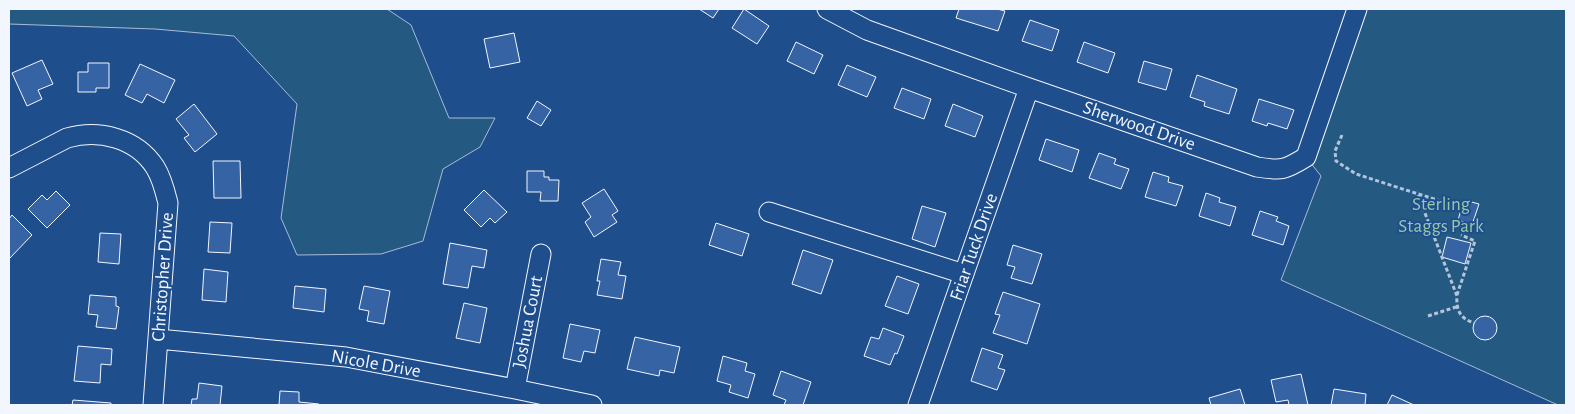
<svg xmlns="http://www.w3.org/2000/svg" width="1575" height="414" font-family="'Alegreya Sans',sans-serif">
<rect width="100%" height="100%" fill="#1f4e8c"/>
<path fill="#245a82" stroke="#a8bbd7" d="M9 9H387L411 25 449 118H495L480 147 443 169 423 241 381 254 297 255 281 218 297 104 234 36 155 29 9 24Z
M1357 9H1566V405H1558L1281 280 1321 176 1306 157Z"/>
<path fill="#3563a3" stroke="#f2f6ff" d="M699 9H719L713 18Z
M744 9 769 26 757 44 732 28Z
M959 9H997L1005 11 998 31 956 18Z
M1030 20 1059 30 1052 51 1022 41Z
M514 33 520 62 490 68 484 39Z
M796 42 823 55 814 74 787 61Z
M1084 42 1115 53 1108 73 1077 62Z
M42 60 53 84 38 90 42 99 27 106 12 73Z
M1144 61 1172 69 1166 90 1138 82Z
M88 63H109V88H96V92H78V72H88Z
M140 64 175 80 164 103 147 94 142 103 125 95Z
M847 65 876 77 867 97 838 85Z
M1197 75 1237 89 1229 114 1204 106 1205 102 1190 97Z
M902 88 931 99 924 119 894 108Z
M1259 99 1294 110 1287 129 1268 123 1267 126 1252 121Z
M537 101 551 110 541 126 527 118Z
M194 104 217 134 195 152 184 138 189 135 176 119Z
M953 104 983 116 975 137 945 126Z
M1046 139 1079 150 1072 172 1039 160Z
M1099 153 1116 159 1114 164 1129 169 1121 189 1089 178Z
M213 161H240L241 198H214Z
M527 171H544V177H549V180H559L558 201H540L541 192H527Z
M1153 172 1169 177 1168 182 1183 186 1176 206 1145 197Z
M604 189 618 211 612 215 617 222 594 237 585 222 591 217 582 203Z
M484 190 507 212 495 223 490 218 481 227 464 210Z
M56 191 70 205 47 228 28 209 42 195 47 200Z
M1206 193 1220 198 1219 202 1236 207 1230 226 1199 216Z
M1464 200 1479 204 1472 225 1458 220Z
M922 206 946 213 935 247 912 239Z
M1260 211 1278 217 1276 221 1289 226 1283 245 1252 235Z
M12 215 32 235 9 259V219Z
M210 222 232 223 230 253 208 252Z
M716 223 749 234 742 256 709 245Z
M100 233 121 234 119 264 98 262Z
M1447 237 1471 243 1465 264 1442 257Z
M450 243 487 250 484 268 472 266 468 288 443 284Z
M1013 245 1042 254 1032 284 1011 278 1015 267 1007 265Z
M803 250 833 260 821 294 792 284Z
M601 259 621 262 618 275 626 276 622 299 597 295 600 281H597Z
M204 269 228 272 226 302 202 300Z
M897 276 919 284 908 314 885 306Z
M295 286 326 289 324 312 293 308Z
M364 286 390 291 384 324 367 321 369 311 359 309Z
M1003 292 1040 304 1027 344 993 333 1000 315 995 314Z
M90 295 116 297V306L119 307 116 329 96 327 98 315 88 314Z
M464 303 487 308 480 343 456 338Z
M1473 328a12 12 0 1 1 24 0a12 12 0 1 1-24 0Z
M570 324 600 330 595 353 584 351 581 362 563 358Z
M883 328 904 336 897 354 895 353 890 365 864 356 871 337 879 339Z
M635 337 680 347 674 373 660 370 659 376 627 369Z
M78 346 112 349 111 365 101 364 100 383 74 381Z
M982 348 1003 355 998 368 1005 370 997 390 971 381Z
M723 356 747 363 745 371 755 374 748 398 729 392 731 385 717 381Z
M781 371 811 382 803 405H784L786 400 773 395Z
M1301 374 1308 405H1289L1288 400 1276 402 1271 380Z
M199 383 222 386 220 405H191L192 399H197Z
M1240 389 1245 405H1211L1209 398Z
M1334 389 1366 394 1365 405H1331Z
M280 391 299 392V402L319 404V405H279Z
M1392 395 1414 405H1387Z
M73 400 111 403V405H72Z"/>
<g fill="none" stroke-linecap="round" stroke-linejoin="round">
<g stroke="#f2f6ff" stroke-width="21">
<path id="minor" d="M827 9 867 30 1029 88 1257 167C1282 171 1285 170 1306 157L1357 9
M9 168 67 138C99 129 136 138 155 167 162 178 165 191 168 203L153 405
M769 212 964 274
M158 339 346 357 515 389 592 405
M515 389 541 254
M918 405 1029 88"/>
</g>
<path stroke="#b3c4dc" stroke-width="3" stroke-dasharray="4 2.5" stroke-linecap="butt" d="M1342 135 1335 151 1336 161 1356 174 1462 208
M1418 195 1457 296C1456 310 1460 319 1475 323
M1457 295 1475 241 1461 235
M1428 316 1456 307"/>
<use href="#minor" stroke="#1f4e8c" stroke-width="19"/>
</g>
<g text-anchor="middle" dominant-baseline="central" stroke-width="4" stroke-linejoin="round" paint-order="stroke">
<g font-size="19" fill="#f2f6ff" stroke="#1f4e8c">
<text transform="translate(1139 126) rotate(19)">Sherwood Drive</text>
<text transform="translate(974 247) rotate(-71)">Friar Tuck Drive</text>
<text transform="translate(163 277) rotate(-86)">Christopher Drive</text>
<text transform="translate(528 322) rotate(-79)">Joshua Court</text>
<text transform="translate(376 364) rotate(10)">Nicole Drive</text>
</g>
<g font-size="19" fill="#97c8a6" stroke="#1f4e8c">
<text x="1441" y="204">Sterling<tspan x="1441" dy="22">Staggs Park</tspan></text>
</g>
</g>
<rect width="1575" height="414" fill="none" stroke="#f2f6ff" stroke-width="20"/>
</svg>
